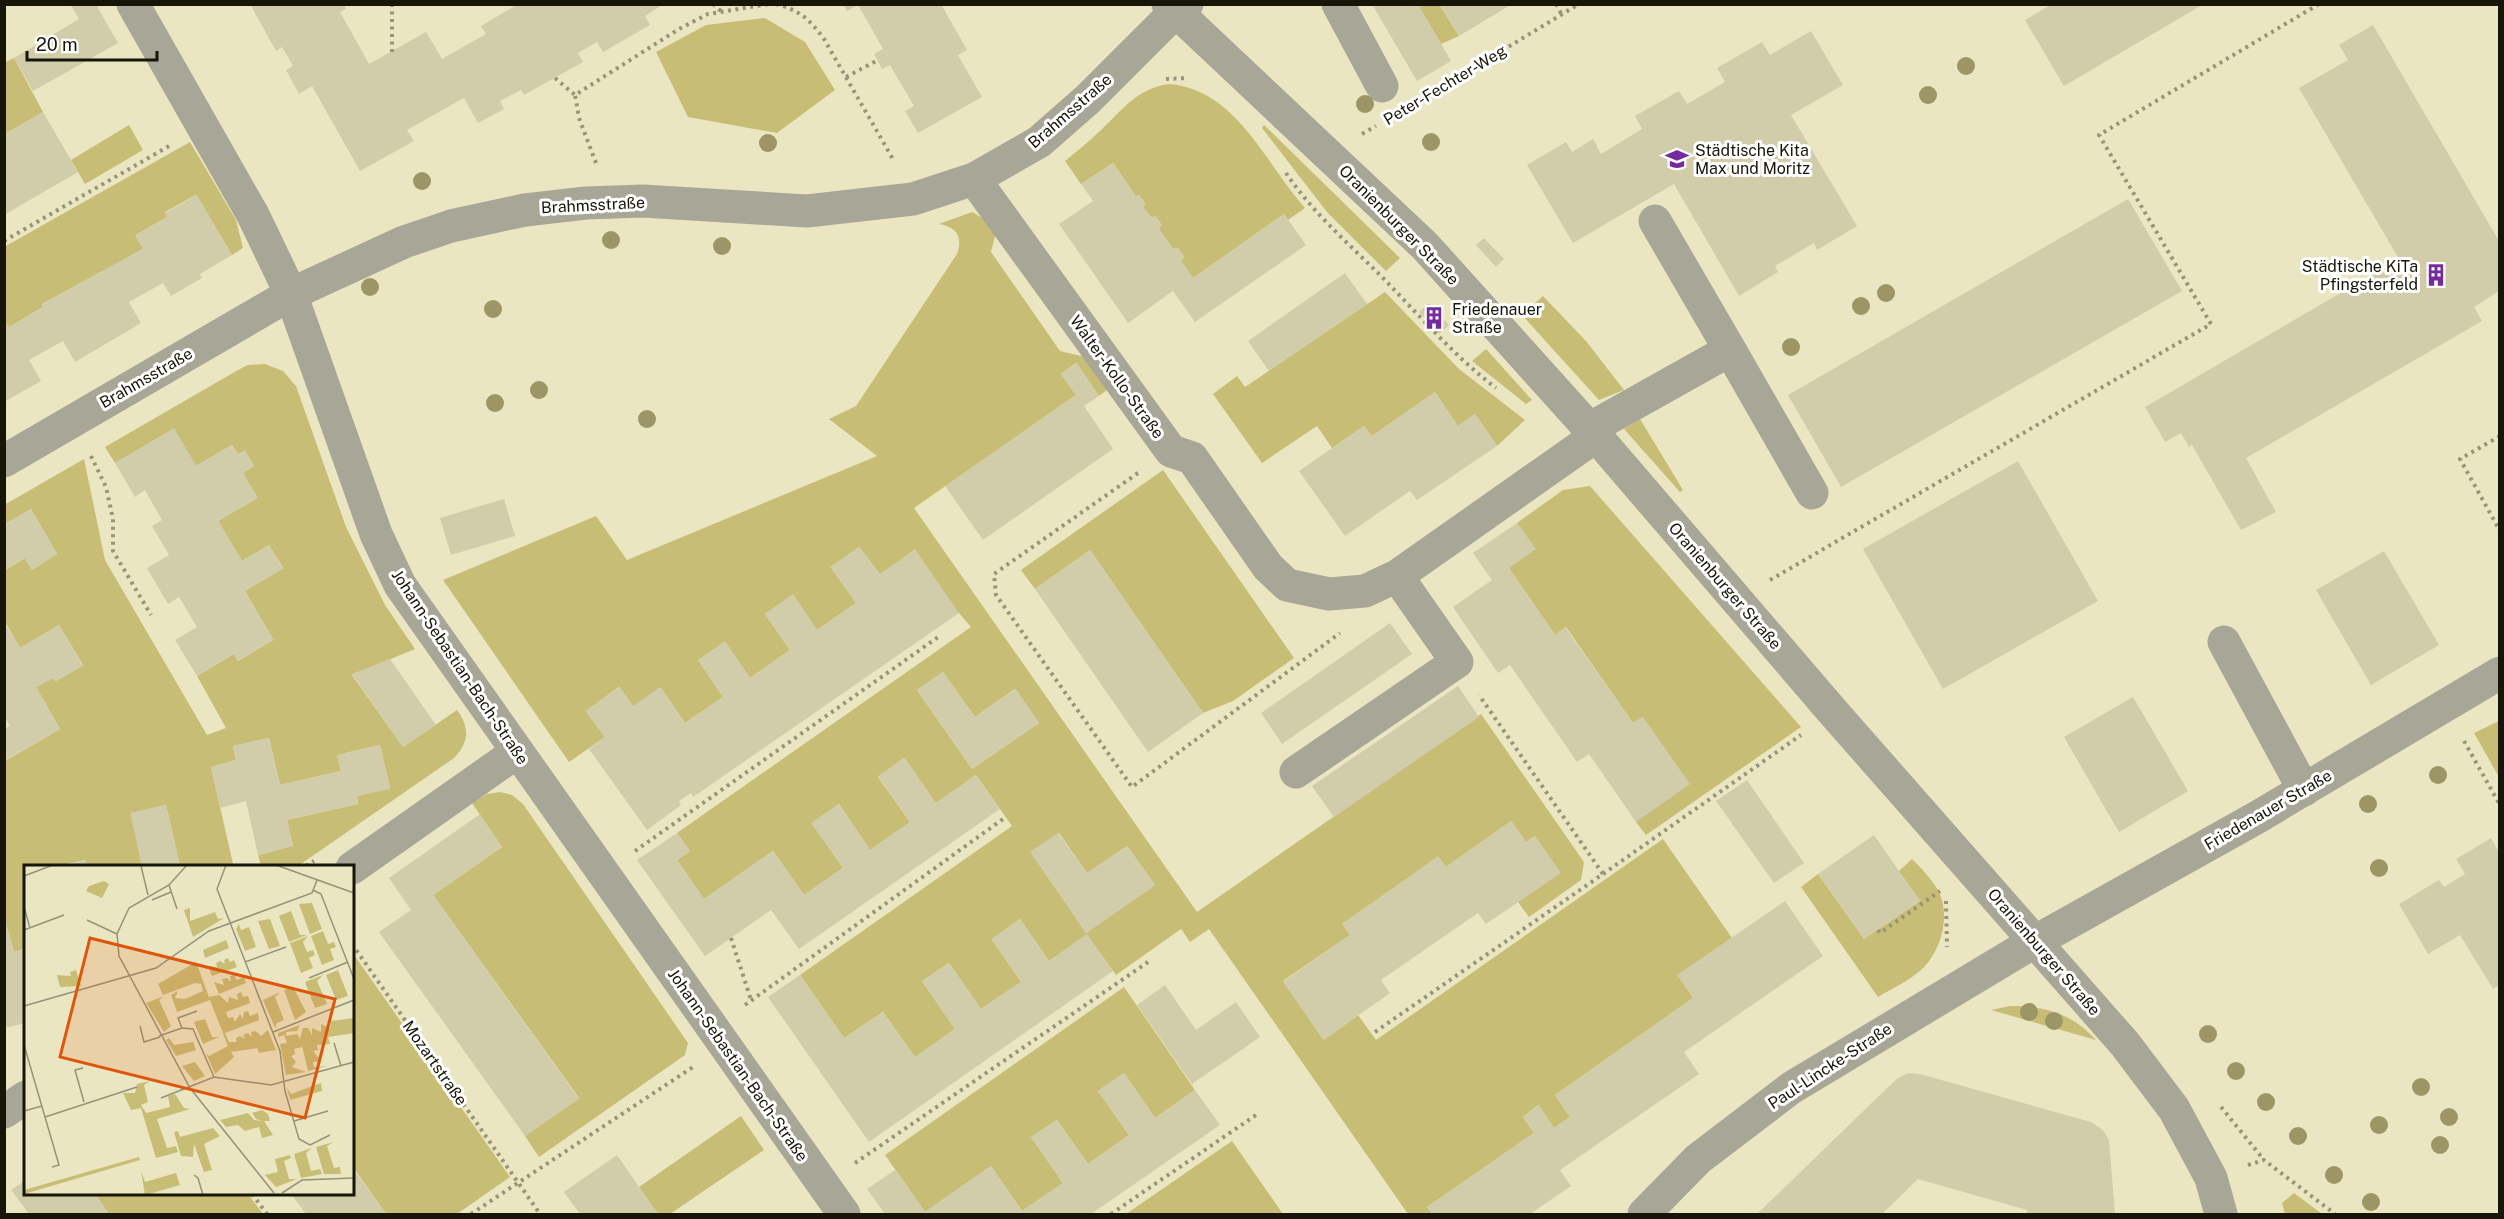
<svg xmlns="http://www.w3.org/2000/svg" width="2504" height="1219" font-family="'Public Sans',sans-serif">
<rect width="100%" height="100%" fill="#ebe6c2"/>
<path fill="#c8bd75" fill-rule="evenodd" d="M1418 5H1440L1459 36 1441 44Z
M765 18 805 42 835 90 777 133 688 117 656 52 706 25Z
M14 58 43 112 5 134 4 63Z
M1169 84C1236 89 1265 163 1305 208L1288 220 1284 214 1193 278 1181 261 1184 257 1178 248 1173 249 1159 229 1161 225 1151 217 1143 207 1145 203 1139 195H1135L1113 163 1081 184 1065 161C1077 151 1090 141 1101 130 1123 109 1138 88 1169 84Z
M129 125 143 150 85 184 71 160Z
M1264 125 1400 258 1386 271 1327 212 1262 128Z
M190 142 236 220 243 248 232 255 196 195 165 212 167 217 136 235 143 249 42 304 43 307 9 327 8 325 5 326 4 247Z
M972 212 986 220 996 232 991 252 1060 351 1085 357 1107 390 1099 396 1076 363 1061 374 1076 395 914 508 1197 912 1481 714 1584 862 1581 880 1529 917 1518 902 1535 836 1526 842 1511 821 1446 867 1438 857 1342 924 1350 935 1283 981 1323 1039 1358 1015 1376 1040 1663 839 1732 938 1678 975 1693 998 1555 1095 1570 1117 1554 1128 1538 1105 1523 1117 1534 1133 1427 1207 1432 1214H1408L1209 929 1190 942 1181 929 1116 975 1087 935 1049 961 1020 919 992 939 1021 982 981 1009 949 963 922 981 955 1029 915 1057 883 1012 844 1038 800 975 1012 826 976 775 936 803 904 758 878 777 910 822 870 850 839 804 812 823 843 868 804 895 773 851 704 899 677 860 690 851 677 833 971 627 959 613 880 574 859 547 831 567 856 603 817 630 793 595 765 614 790 650 750 678 725 642 698 660 723 697 685 723 661 688 633 706 619 687 586 711 605 737 569 762 443 580 596 516 627 560 877 456 829 419 856 406 957 254C963 237 957 227 939 224ZM943 672 975 717 1015 689 1039 723 972 769 917 690ZM1059 833 1087 873 1127 846 1155 885 1086 933 1031 852Z
M1385 292 1459 369 1525 420 1497 446 1475 414 1458 426 1435 392 1372 436 1364 426 1332 448 1317 426 1262 463 1213 394 1237 376 1245 387Z
M1543 296 1586 341 1624 390 1599 400 1522 315Z
M1486 349 1532 400 1526 404 1472 361Z
M265 364 283 371 296 386 346 527 385 605 415 649 352 675 403 747 457 710C470 727 469 743 454 758L298 866H261L258 855 293 846 287 820 358 804 357 796 390 788 380 745 337 755 341 771 280 785 269 738 233 746 236 760 211 767 233 864 180 866 166 805 131 813 142 866H87L85 860 57 866H26L25 949 14 952 4 916 5 761 60 729 36 687 53 678 56 681 83 665 59 625 20 648 5 622V570L25 558 32 570 57 554 31 509 5 524 4 505 84 459 105 560 207 735 226 728 197 676 234 654 238 661 273 640 245 591 283 568 269 545 242 561 218 521 257 498 243 473 254 466 245 451 238 454 232 445 196 466 174 429 115 463 105 447 238 370 248 365Z
M1640 419 1683 490 1680 492 1624 429Z
M1163 470 1294 658 1233 701 1203 713 1090 550 1035 589 1021 570Z
M1590 486 1801 727 1646 835 1636 822 1643 717 1633 723 1566 627 1555 635 1509 568 1535 549 1517 523 1563 490Z
M2499 721V777L2474 733Z
M500 792 512 795 523 804 688 1043 685 1055 539 1157 525 1136 579 1098 433 895 502 847 472 803 487 794Z
M1912 859C1920 867 1928 875 1934 884 1952 908 1944 945 1925 966 1913 979 1893 988 1878 997L1801 887 1818 874 1864 939 1920 901 1899 871Z
M352 952 510 1177 457 1214H386L353 1167Z
M1124 987 1195 1090 1155 1118 1124 1073 1098 1091 1129 1135 1088 1164 1057 1120 1031 1137 1063 1183 1022 1211 991 1166 925 1212 885 1155Z
M2010 1006C2045 1006 2073 1014 2096 1040L1991 1010Z
M741 1116 764 1150 670 1214H658L639 1187Z
M1232 1141 1283 1214H1126Z
M2294 1193 2322 1214H2285L2282 1203Z
M95 1194H248L263 1214H109Z"/>
<path fill="#d1ccaa" d="M70 4H98V8L118 43 33 91 14 58 79 19Z
M250 4H344L346 9 340 12 369 64 426 32 442 59 486 34 481 26 518 4H664L645 16 650 25 603 52 597 42 578 53 583 62 524 95 521 90 500 101 504 109 478 123 464 98 407 130 414 141 360 171 312 86 299 94 286 70 293 66 282 47 276 51Z
M843 4H941L967 50 958 55 982 97 918 133 905 111 914 106 890 65 882 69 874 54 883 49 858 5 847 11Z
M1372 4H1418L1451 61 1417 81Z
M1440 4H1512L1459 36Z
M2052 4H2204L2064 86 2025 20Z
M2373 25 2499 241V291L2474 307 2482 321 2246 458 2276 512 2241 530 2192 445 2189 447 2181 433 2165 442 2145 407 2399 259 2299 88 2348 60 2339 45Z
M1811 31 1843 85 1791 115 1857 226 1817 250 1814 243 1775 266 1778 272 1739 296 1674 184 1573 243 1527 165 1566 142 1572 152 1593 139 1601 154 1642 129 1635 116 1679 91 1687 104 1725 82 1717 68 1762 42 1770 55Z
M43 112 78 172 4 215V134Z
M1113 163 1135 195H1139L1145 203 1143 207 1151 217 1156 216 1162 225 1159 229 1173 249 1178 248 1185 257 1181 261 1193 278 1284 214 1306 245 1195 322 1173 291 1128 323 1059 224 1093 201 1081 184Z
M197 195 232 255 200 274 202 278 171 296 163 283 129 302 141 323 75 362 63 341 29 360 41 381 4 402V326L8 324 9 327 43 307 42 304 143 249 135 236 167 217 165 213Z
M2128 199 2182 291 1841 487 1788 395Z
M1484 238 1504 259 1496 267 1476 245Z
M1345 273 1367 304 1269 371 1248 341Z
M1429 303 1449 325 1439 334 1419 312Z
M1077 363 1099 396 1084 406 1113 449 983 540 945 486 1076 395 1061 374Z
M1435 392 1458 426 1475 414 1497 446 1417 500 1410 491 1345 536 1299 471 1364 426 1372 436Z
M174 428 196 466 232 445 238 454 245 450 254 466 243 473 258 498 218 521 242 561 269 545 283 569 245 591 274 640 237 661 234 654 197 676 175 640 197 627 179 597 168 604 147 568 169 555 152 526 162 520 145 490 135 497 115 463Z
M2018 461 2098 601 1943 689 1863 549Z
M504 499 515 536 451 555 440 518Z
M31 509 57 554 32 570 25 558 4 570V524Z
M1517 523 1536 549 1509 568 1555 635 1565 627 1633 723 1643 717 1690 784 1636 822 1589 754 1577 762 1510 665 1498 673 1453 607 1492 580 1473 553Z
M859 547 880 574 915 549 959 613 693 797 691 793 679 801 681 805 647 830 589 749 605 737 585 711 620 687 633 706 660 687 685 723 723 697 698 660 725 641 750 678 790 650 765 614 793 594 817 630 856 603 830 567Z
M1090 550 1203 713 1148 752 1035 589Z
M2384 551 2439 645 2371 685 2316 590Z
M4 622 20 648 59 625 83 666 56 681 53 678 36 687 60 729 4 761V729L10 726 4 716Z
M1390 623 1412 654 1282 744 1261 713Z
M390 659 436 725 403 747 352 674Z
M943 672 975 717 1016 689 1039 723 972 769 917 690Z
M1458 686 1479 717 1334 817 1312 786Z
M2133 697 2188 791 2119 832 2064 737Z
M269 738 280 785 341 771 337 755 380 745 390 789 357 796 358 804 287 820 293 846 258 855 246 801 220 808 211 767 236 760 233 746Z
M905 758 936 803 976 775 1000 809 799 949 771 910 705 956 637 860 677 833 690 851 677 860 704 899 773 851 804 895 843 868 811 823 839 804 870 850 910 822 878 776Z
M1747 780 1804 863 1774 883 1716 801Z
M166 805 180 866H142L130 813Z
M480 814 502 847 433 895 579 1099 525 1136 379 932 411 910 389 878Z
M1511 821 1526 842 1535 836 1561 873 1486 924 1478 913 1381 980 1390 993 1324 1040 1283 982 1350 935 1342 924 1406 879 1438 856 1446 867Z
M1058 833 1087 873 1127 846 1155 885 1086 933 1030 852Z
M1874 835 1920 901 1864 939 1818 874Z
M2491 838 2499 852V985L2493 989 2460 935 2428 954 2399 904 2439 880 2444 887 2465 874 2456 859Z
M85 860 87 866H61Z
M1785 901 1823 956 1684 1052 1699 1074 1560 1170 1571 1186 1530 1214H1432L1427 1207 1534 1133 1523 1117 1539 1105 1554 1128 1570 1117 1555 1095 1693 998 1677 975Z
M4 915 14 952 26 949V1023L4 1028Z
M1020 919 1049 961 1087 934 1113 971 869 1142 768 997 800 975 844 1038 883 1012 915 1057 955 1029 922 981 949 963 981 1009 1021 982 991 939Z
M1165 985 1196 1030 1236 1002 1260 1037 1192 1084 1137 1005Z
M1124 1073 1155 1118 1195 1090 1220 1125 1091 1214H885L867 1189 895 1170 925 1212 991 1166 1022 1211 1063 1183 1031 1137 1057 1120 1088 1164 1129 1135 1098 1091Z
M1908 1073 1920 1074 2091 1122 2103 1130 2109 1140 2115 1214H2027V1210L1918 1179 1882 1214H1757L1883 1092 1898 1078Z
M617 1155 639 1187 658 1214H580L564 1192Z
M352 1167 386 1214H306L291 1194H352Z
M26 1180V1194H95L109 1214H29L11 1190Z"/>
<g fill="none" stroke-linecap="round" stroke-linejoin="round">
<path stroke="#989479" stroke-width="4" stroke-dasharray="3 4.5" stroke-linecap="butt" d="M713 4 722 12
M776 4C801 11 809 19 824 39L894 161
M1556 4 1562 15
M392 52V4
M846 77 878 60
M555 78 575 95
M1166 79 1188 78
M1419 101 1579 4
M1362 134 1376 126
M596 163 579 118 575 95 679 29 708 14 769 4
M1286 173C1312 212 1349 244 1382 277 1419 315 1454 356 1496 388
M4 241 169 146
M2500 436 2460 459 2500 531
M91 456 106 487 113 519V551L151 615
M1138 473 994 574 996 595 1132 787 1340 633
M1770 580 2211 324 2099 135 2319 4
M2464 741 2500 805
M635 851 941 635
M306 866 314 861
M1603 874 1801 735
M1946 901 1947 947
M1878 930 1880 933 1940 891
M731 938 751 1000
M352 944 540 1214
M745 1005 1003 819
M1375 1032 1603 874 1479 695
M2221 1107 2264 1160
M855 1163 1148 962
M2248 1165 2264 1160 2335 1214
M252 1194 267 1214
M471 1214 693 1067
M1111 1214 1259 1113"/>
<path stroke="#a8a697" stroke-width="33" d="M133 4 253 215 291 294 376 534 400 585 844 1214
M1168 4 1425 246 1596 436 1833 712 2125 1044 2174 1109 2211 1178 2221 1214
M1338 4 1382 86
M974 179 1171 451 1192 458 1268 567 1287 585 1329 594 1365 591 1397 576 1596 436
M1655 221 1730 350
M1589 429 1730 350 1812 493
M4 461 291 294 404 242 451 226 525 210 586 203 643 201 807 211 913 199 974 179 1039 142 1088 99 1176 11 1187 4
M2224 642 2304 790
M1296 772 1457 662 1397 576
M352 868 517 752
M4 1112 26 1097
M1644 1214 1698 1159 1791 1088 2034 942 2256 818 2500 673"/>
</g>
<g fill="#9c9566">
<circle cx="1966" cy="66" r="9"/>
<circle cx="1928" cy="95" r="9"/>
<circle cx="1365" cy="104" r="9"/>
<circle cx="1431" cy="142" r="9"/>
<circle cx="768" cy="143" r="9"/>
<circle cx="422" cy="181" r="9"/>
<circle cx="611" cy="240" r="9"/>
<circle cx="722" cy="246" r="9"/>
<circle cx="370" cy="287" r="9"/>
<circle cx="1886" cy="293" r="9"/>
<circle cx="1861" cy="306" r="9"/>
<circle cx="493" cy="309" r="9"/>
<circle cx="1791" cy="347" r="9"/>
<circle cx="539" cy="390" r="9"/>
<circle cx="495" cy="403" r="9"/>
<circle cx="647" cy="419" r="9"/>
<circle cx="2438" cy="775" r="9"/>
<circle cx="2368" cy="804" r="9"/>
<circle cx="2379" cy="868" r="9"/>
<circle cx="2029" cy="1012" r="9"/>
<circle cx="2054" cy="1021" r="9"/>
<circle cx="2208" cy="1034" r="9"/>
<circle cx="2236" cy="1071" r="9"/>
<circle cx="2421" cy="1087" r="9"/>
<circle cx="2266" cy="1102" r="9"/>
<circle cx="2449" cy="1117" r="9"/>
<circle cx="2379" cy="1125" r="9"/>
<circle cx="2298" cy="1136" r="9"/>
<circle cx="2440" cy="1145" r="9"/>
<circle cx="2334" cy="1175" r="9"/>
<circle cx="2371" cy="1202" r="9"/>
</g>
<defs>
<g id="school-bare" transform="scale(1.8)"><path d="M0-5L7-2L0 1L-7-2ZM-4 1L0 2.5L4 1V4Q0 6-4 4Z" fill="#752b9e" stroke="#fff" stroke-width="2.5" paint-order="stroke"/></g>
<g id="building-bare" transform="scale(1.8)"><path d="M-4-6H4V6H1V3H-1V6H-4ZM-2.5-4.3h1.7v1.8h-1.7ZM.8-4.3h1.7v1.8H.8ZM-2.5-1h1.7V.8h-1.7ZM.8-1h1.7V.8H.8Z" fill="#752b9e" stroke="#fff" stroke-width="2.5" paint-order="stroke"/></g>
</defs>
<g fill-rule="evenodd">
<use href="#school-bare" x="1677" y="159"/>
<use href="#building-bare" x="2436" y="275"/>
<use href="#building-bare" x="1434" y="318"/>
</g>
<g text-anchor="middle" dominant-baseline="central" stroke-width="6" stroke-linejoin="round" paint-order="stroke">
<g font-size="16" fill="#171508" stroke="#fff">
<text transform="translate(1445 85) rotate(-31)">Peter-Fechter-Weg</text>
<text transform="translate(1070 111) rotate(-41)">Brahmsstraße</text>
<text transform="translate(593 205) rotate(-3)">Brahmsstraße</text>
<text transform="translate(1399 225) rotate(45)">Oranienburger Straße</text>
<text transform="translate(1117 377) rotate(54)">Walter-Kollo-Straße</text>
<text transform="translate(146 378) rotate(-30)">Brahmsstraße</text>
<text transform="translate(1725 586) rotate(49)">Oranienburger Straße</text>
<text transform="translate(460 667) rotate(56)">Johann-Sebastian-Bach-Straße</text>
<text transform="translate(2268 810) rotate(-30)">Friedenauer Straße</text>
<text transform="translate(2044 952) rotate(49)">Oranienburger Straße</text>
<text transform="translate(435 1063) rotate(55)">Mozartstraße</text>
<text transform="translate(738 1065) rotate(55)">Johann-Sebastian-Bach-Straße</text>
<text transform="translate(1830 1066) rotate(-33)">Paul-Lincke-Straße</text>
</g>
<g font-size="16" fill="#171508" stroke="#fff" text-anchor="start">
<text x="1695" y="150">Städtische Kita<tspan x="1695" dy="18">Max und Moritz</tspan></text>
<text x="2418" y="266" text-anchor="end">Städtische KiTa<tspan x="2418" dy="18">Pfingsterfeld</tspan></text>
<text x="1452" y="309">Friedenauer<tspan x="1452" dy="18">Straße</tspan></text>
</g>
</g>
<g transform="translate(24 865)">
<rect width="330" height="330" fill="#ebe6c2"/>
<path d="M80 16 85 19 78 33 62 26 65 21ZM288 38 298 64 286 69 275 39ZM166 43V56L191 47 194 54 200 53 169 72 160 45ZM267 46 276 70H283L265 77 255 51ZM246 54 256 81 245 84 234 56ZM215 59 217 65 225 62 232 82 221 86 212 64ZM299 66 304 79 310 77 312 82 306 84 310 95 298 100 287 71ZM284 71 279 77 283 87 289 85 291 90 285 93 289 103 277 108 266 78ZM202 75 205 83 181 93 179 85ZM204 93 206 97 210 95 213 102 188 111 184 101 193 102 192 98 196 96 201 99 200 95ZM172 97 185 132 195 130 204 138 205 132 214 135 213 129 217 127 219 132 224 131 226 138 202 147 204 153 209 152 211 157 216 149 219 154 220 147 224 146 226 151 234 148 235 155 201 168 205 177H213L212 173 216 171 221 174 219 170 224 168 228 172 227 167 232 166 237 171 244 165 252 185 235 188 233 183 207 187 210 192 191 209 182 188 185 191 204 181 186 135 153 147 147 130 154 126 151 133 161 134 179 126 177 119 171 118 139 130 134 119ZM52 105 57 121 36 122 33 110 47 111 46 107ZM314 105 324 131 312 135 302 110ZM210 110 213 115 220 112 222 118 195 129 190 117 200 120 198 114 203 113 207 117 206 111ZM299 110 293 116 303 139 291 143 281 117ZM269 122 282 147 271 155 260 125ZM256 127 251 132 260 155 253 158 251 163 239 135ZM140 131 135 135 147 161 140 167 122 138ZM330 153V168L304 172 306 179 293 180 294 185 289 186 297 196 289 197 290 202 303 201 284 206 277 176 278 182 270 184 271 189 267 191 272 197 268 202 282 207 262 210 256 179 263 178 260 170 254 172V168L276 160 273 166 262 167V171L273 169 276 174 279 163H284L288 170V163L297 167V159L306 163 307 156ZM181 154 188 172H195L179 179 170 157ZM145 173 150 180 169 177 172 185 152 191 142 175ZM171 197 181 211 170 216 158 201ZM126 216 120 220 124 237 117 240 122 248 146 242 144 231 151 229 160 243 166 244 133 254 143 283 152 281 154 287 132 293 117 243 107 245 99 228H111L113 219ZM297 218 298 226 266 235 263 223 267 229ZM238 245 244 249 246 256H240L249 270 238 273 235 262 221 266 214 260 202 262 196 255 224 248 230 255 239 256 232 254 228 248ZM189 263 196 271 180 279 188 305 180 307 170 279 169 292 157 291 150 267 154 266 156 272ZM310 277 303 281 310 303 316 302 317 309H300L292 282ZM288 283 282 288 287 306 296 304 298 309 277 313 270 289ZM266 290 267 293 260 296 265 314H273L252 322 241 310 254 307 251 294ZM115 292 116 295 0 329V325ZM117 306 121 317 152 308 156 320 121 330Z" fill="#c8bd75"/>
<path fill="none" stroke="#969278" stroke-width="1.5" d="M163 0 145 20 105 43 93 69 95 91 166 223 250 328M202 0 193 24 256 186 261 226 275 274 286 280 306 270M252 0 330 28M117 1 124 30M0 11 29 0M145 20 153 44M289 25 297 29 330 114M128 35 147 27M0 42 6 63M63 55 93 69M0 65 40 50M221 97 262 82M285 113 324 97M0 141 132 103 185 66 288 28 293 15M116 161 120 177 136 172M158 163 154 153 173 146M249 167 330 135M135 171 158 163 169 164 190 212M310 178 317 201M0 180 35 300 28 302M59 203 51 205 60 237M137 233 190 212 247 220 330 197M0 246 18 241M21 252 113 222M270 256 304 246M170 310 174 313 179 330M258 328 278 315 330 313"/>
<path fill="#de560c" fill-opacity="0.15" stroke="#de560c" stroke-width="3" d="M66 73 311 134 281 253 36 192Z"/>
<rect width="330" height="330" fill="none" stroke="#171508" stroke-width="3"/>
</g>
<rect width="2504" height="1219" fill="none" stroke="#171508" stroke-width="12"/>
<path d="M27 51v9h130v-9" fill="none" stroke="#171508" stroke-width="3"/>
<text x="36" y="51" font-size="18" fill="#171508" stroke="#ffffff" stroke-width="4.5" paint-order="stroke">20 m</text>
</svg>
